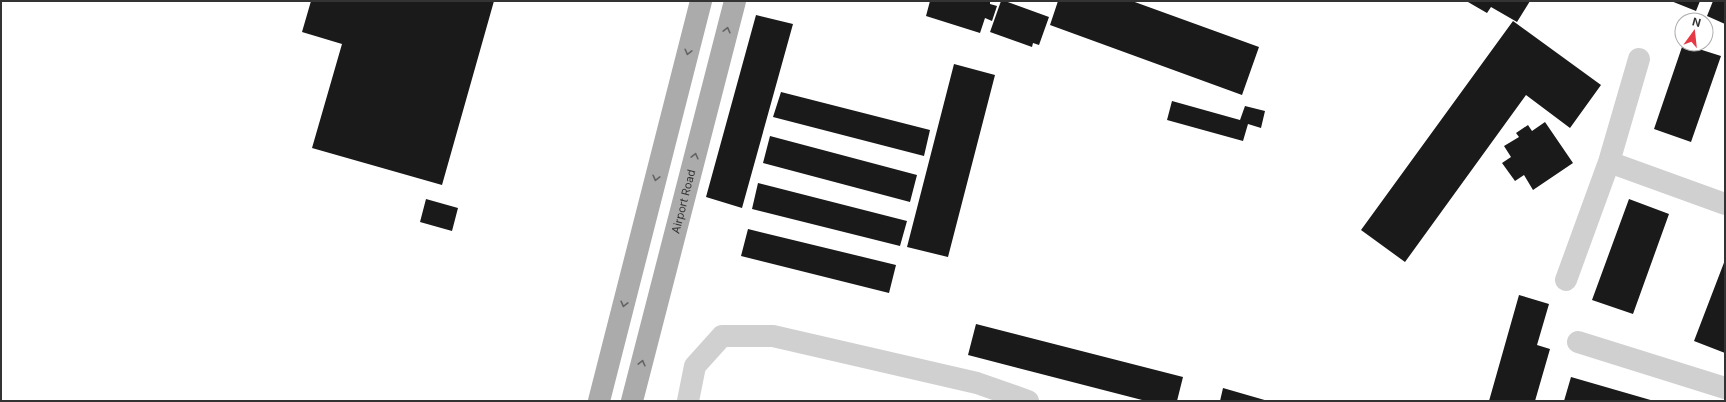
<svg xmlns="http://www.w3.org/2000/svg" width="1726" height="402" font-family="Inter,sans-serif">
<rect width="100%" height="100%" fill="#fff"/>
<path fill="#1a1a1a" d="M311 1H494L442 185 312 148 342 44 302 32Z
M930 1H990V4L997 6 992 21 985 18 980 33 926 16Z
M1001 1H1005L1049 17 1039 45 1033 43 1032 47 990 32Z
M1058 1H1132L1259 47 1242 95 1050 25Z
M1468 1H1530L1517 22 1491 7 1487 13 1468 2Z
M1671 1H1700L1696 11Z
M1713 1H1725V24L1707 16Z
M756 15 793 24 742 208 706 197Z
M1513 21 1601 85 1570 128 1526 95 1405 262 1361 230Z
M1683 44 1721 56 1691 142 1654 129Z
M954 64 995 75 948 257 907 247Z
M781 92 930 130 924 156 773 117Z
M1172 101 1240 120 1245 106 1265 111 1261 128 1248 124 1243 141 1167 120Z
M1545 122 1573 163 1533 190 1524 175 1515 181 1502 163 1511 157 1504 146 1519 137 1516 133 1528 125 1532 131Z
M770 136 917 175 910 202 763 163Z
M758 183 907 221 900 246 752 209Z
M426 199 458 208 452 231 420 222Z
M1629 199 1669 214 1633 314 1592 300Z
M748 229 896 265 889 293 741 256Z
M1725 260V353L1694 341Z
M1519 295 1549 304 1537 345 1550 349 1535 401H1489Z
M976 324 1183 377 1177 401H1146L968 355Z
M1571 377 1654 401H1564Z
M1223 388 1268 401H1220Z"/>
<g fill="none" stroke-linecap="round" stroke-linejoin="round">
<path stroke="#d0d0d0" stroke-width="22" d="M1609 162 1725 204
M1566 280 1609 162 1639 59
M1578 342 1725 388
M688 401 695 366 722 336H773L977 383 1028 401"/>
<g stroke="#ababab" stroke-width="22">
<path d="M599 401 701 1"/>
<path id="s1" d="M632 401 735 1"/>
</g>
</g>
<defs><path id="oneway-chevron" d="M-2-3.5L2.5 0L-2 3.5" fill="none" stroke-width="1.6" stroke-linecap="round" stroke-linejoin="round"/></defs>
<g stroke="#636363">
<use href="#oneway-chevron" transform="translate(727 30) rotate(-76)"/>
<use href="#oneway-chevron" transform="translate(688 52) rotate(104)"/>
<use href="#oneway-chevron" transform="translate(695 156) rotate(-76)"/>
<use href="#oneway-chevron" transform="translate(656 178) rotate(104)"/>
<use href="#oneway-chevron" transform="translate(624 304) rotate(104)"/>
<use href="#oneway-chevron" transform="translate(642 363) rotate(-76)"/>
</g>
<g text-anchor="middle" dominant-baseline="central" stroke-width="4" stroke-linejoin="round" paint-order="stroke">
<g font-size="11" fill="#333" stroke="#fff">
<text stroke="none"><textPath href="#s1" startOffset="206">Airport Road</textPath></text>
</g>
</g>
<rect width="1726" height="402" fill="none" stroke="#333333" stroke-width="4"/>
<g transform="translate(1694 32) rotate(15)"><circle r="19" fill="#ffffff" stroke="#adadad"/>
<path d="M0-3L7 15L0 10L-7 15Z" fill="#e63946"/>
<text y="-6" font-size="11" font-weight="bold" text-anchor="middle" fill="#333333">N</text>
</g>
</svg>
